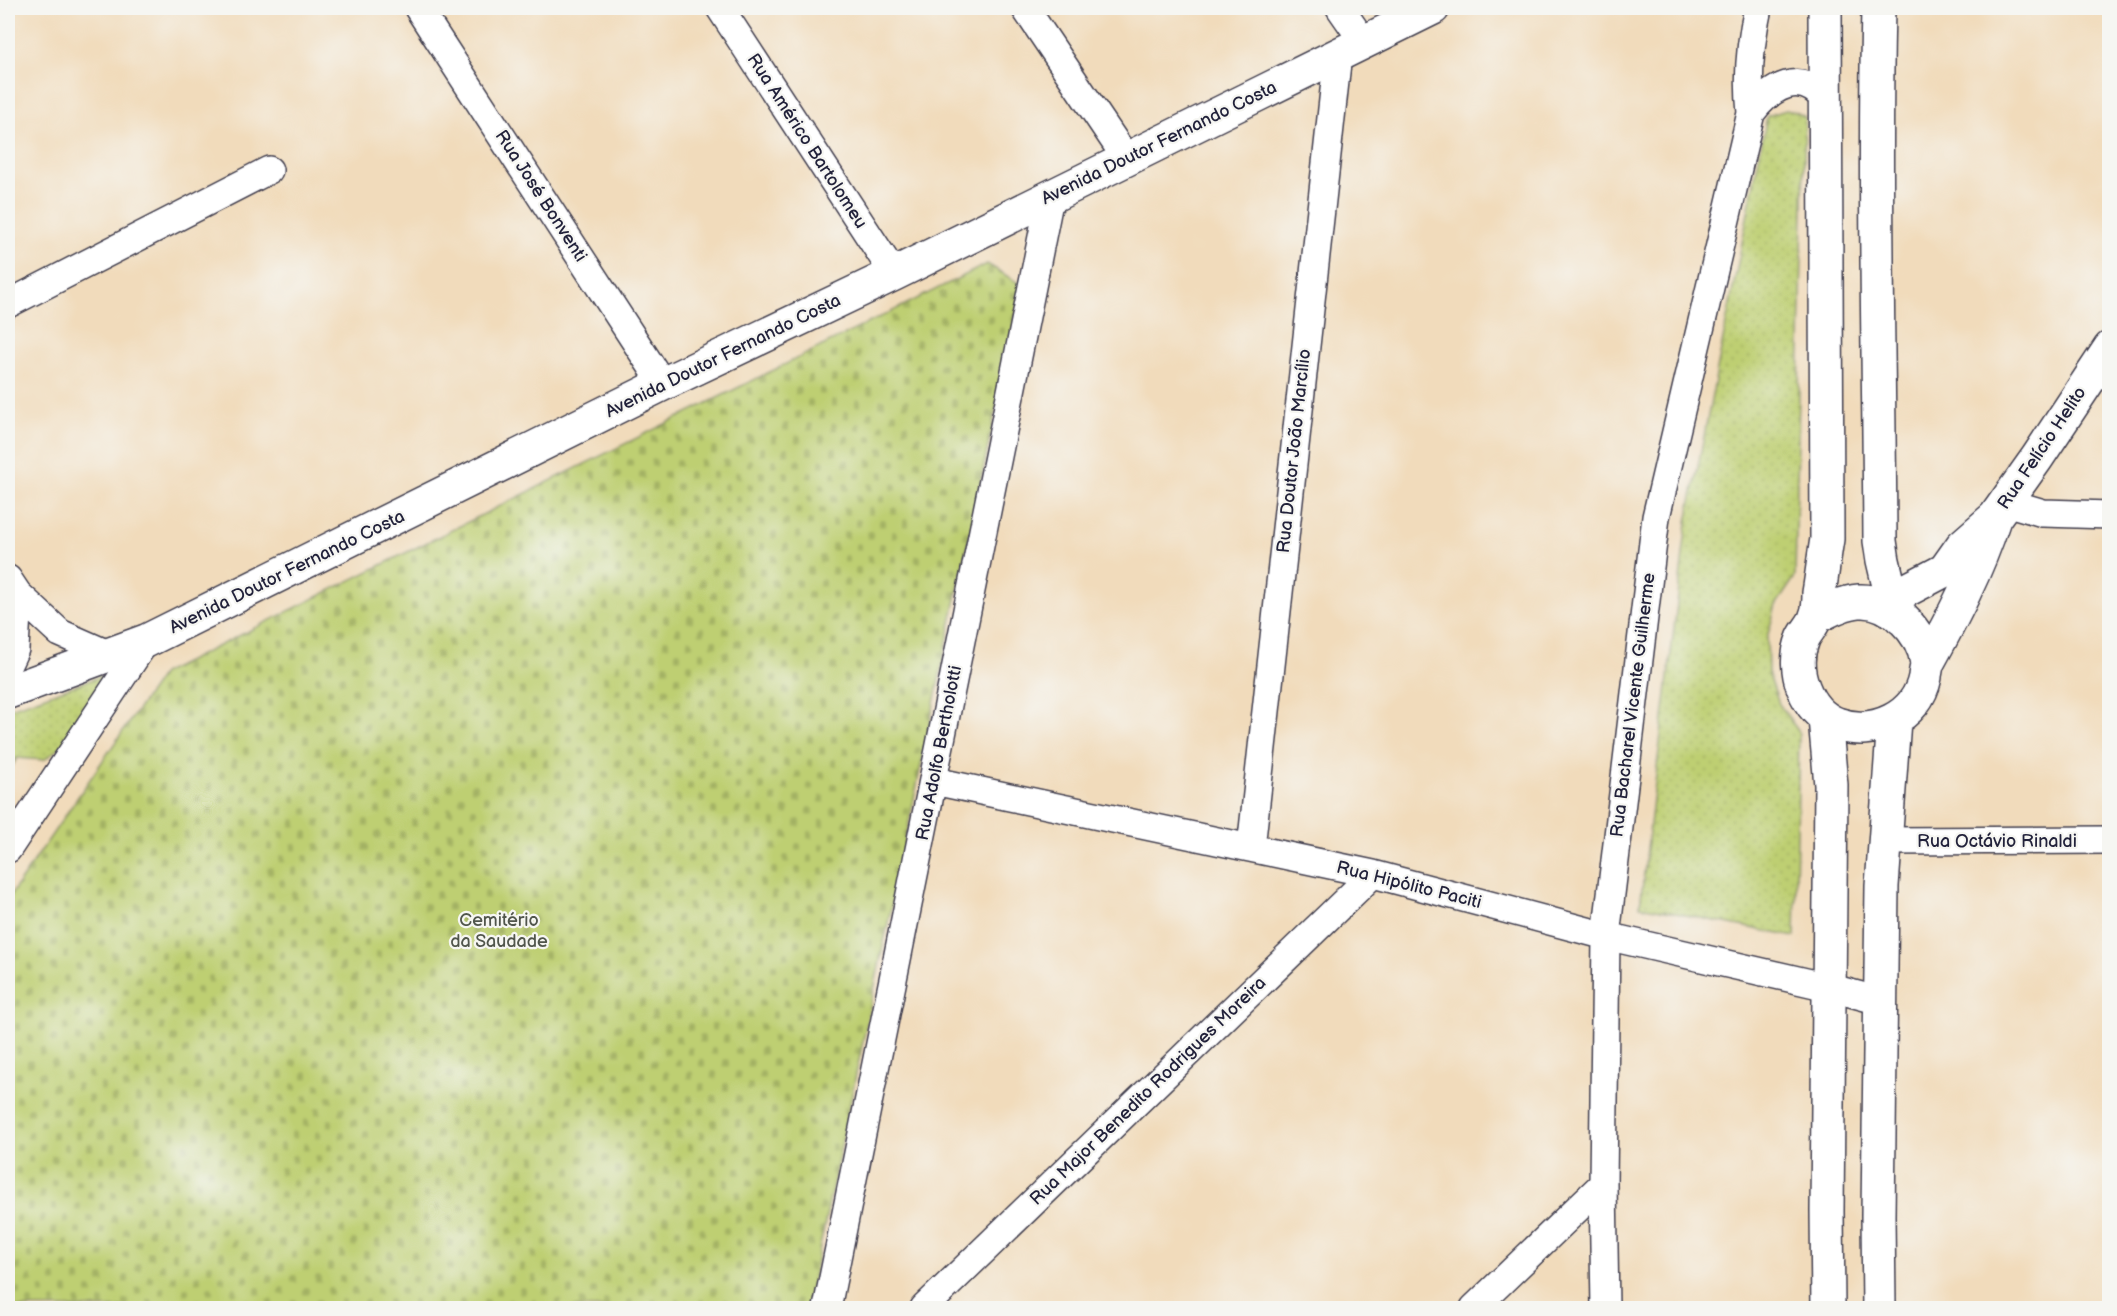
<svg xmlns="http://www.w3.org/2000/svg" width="2117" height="1316" font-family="'Balsamiq Sans',sans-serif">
<defs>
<pattern id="grass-dots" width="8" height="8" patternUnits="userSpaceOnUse" patternTransform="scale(1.5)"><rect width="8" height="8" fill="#becf72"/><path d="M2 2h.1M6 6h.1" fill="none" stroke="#a3b164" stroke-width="1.8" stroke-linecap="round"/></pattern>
<pattern id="cemetery-stones" width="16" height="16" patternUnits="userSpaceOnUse" patternTransform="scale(1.5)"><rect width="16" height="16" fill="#becf72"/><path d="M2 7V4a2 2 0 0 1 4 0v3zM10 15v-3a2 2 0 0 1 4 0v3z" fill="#a3b164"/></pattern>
</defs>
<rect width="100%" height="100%" fill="#f6f6f2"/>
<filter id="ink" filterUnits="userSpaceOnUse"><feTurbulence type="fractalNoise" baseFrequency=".0167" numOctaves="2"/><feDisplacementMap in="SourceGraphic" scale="12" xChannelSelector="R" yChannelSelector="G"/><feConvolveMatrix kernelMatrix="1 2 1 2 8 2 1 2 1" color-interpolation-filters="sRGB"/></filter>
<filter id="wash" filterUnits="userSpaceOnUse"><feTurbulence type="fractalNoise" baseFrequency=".008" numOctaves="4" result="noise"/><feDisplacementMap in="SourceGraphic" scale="24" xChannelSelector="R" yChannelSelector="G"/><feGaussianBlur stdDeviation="1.35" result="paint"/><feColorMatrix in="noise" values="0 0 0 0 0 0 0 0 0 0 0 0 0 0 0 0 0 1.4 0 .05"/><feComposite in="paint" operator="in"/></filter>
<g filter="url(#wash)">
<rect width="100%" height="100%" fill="#f1dbbb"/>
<path fill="url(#grass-dots)" stroke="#707856" stroke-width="1.5" d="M1786 110 1796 112 1805 117 1795 577 1776 605 1767 638 1768 672 1779 704 1799 732 1795 937 1640 906 1687 522 1767 116Z
M110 673 71 739 44 760 17 758 8 773V709Z"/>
<path fill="url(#cemetery-stones)" stroke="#707856" stroke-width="1.5" d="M987 264 1022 285 807 1308H8V899L162 674Z"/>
</g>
<g filter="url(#ink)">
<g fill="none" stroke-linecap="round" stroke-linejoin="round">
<g stroke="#413e4e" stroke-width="30">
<path id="minor" d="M418 8 663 384
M720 8 894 274
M1025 8 1126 158
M1340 8 1363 41
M1751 113C1771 87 1801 68 1826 101
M8 304 269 170
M2006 502 2043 513 2110 515
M8 579 18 594 60 633 110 655
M8 664 15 649 18 594
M934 781 1373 874 1606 936 1828 987 1880 1001
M1884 841 2110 840
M1251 848 1338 54
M8 849 146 641
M827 1308 1050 197
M924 1308 1373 874
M1474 1308 1603 1184
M1605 1308 1603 1184 1606 936 1656 517 1751 113C1747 76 1750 43 1758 8"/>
</g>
<g stroke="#413e4e" stroke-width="36">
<path id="tertiary" d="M1874 602 1901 593 1945 570 1962 546 1995 517 2037 458 2110 348
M1927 664C1953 617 1977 571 1994 519
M8 692 146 641 663 384 894 274 1433 8"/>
</g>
<g stroke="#413e4e" stroke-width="36">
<path id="secondary" d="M1878 8C1874 185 1879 363 1880 541 1883 568 1890 592 1901 618
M1816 617C1829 610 1844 602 1859 601 1891 599 1923 632 1927 663 1927 668 1925 673 1925 677 1917 717 1874 737 1837 724 1806 712 1790 669 1803 639 1806 631 1814 625 1816 616 1819 609 1819 601 1819 593 1822 575 1824 557 1827 539L1825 8
M1825 718 1831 785 1827 1211 1828 1308
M1879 1308 1878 1216 1882 886 1894 720"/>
</g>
<use href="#minor" stroke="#fff" stroke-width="27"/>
<use href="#tertiary" stroke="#fff" stroke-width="33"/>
<use href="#secondary" stroke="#fff" stroke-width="33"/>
</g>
</g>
<g text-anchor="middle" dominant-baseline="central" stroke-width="4.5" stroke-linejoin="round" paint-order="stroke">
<g font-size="18" fill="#22223b" stroke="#f6f6f2">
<text transform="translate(807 141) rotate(57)">Rua Américo Bartolomeu</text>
<text transform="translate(1159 143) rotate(-26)">Avenida Doutor Fernando Costa</text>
<text transform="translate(541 196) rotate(57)">Rua José Bonventi</text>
<text transform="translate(723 356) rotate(-26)">Avenida Doutor Fernando Costa</text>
<text transform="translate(2042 448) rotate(-56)">Rua Felício Helito</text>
<text transform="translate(1294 451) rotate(-84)">Rua Doutor João Marcílio</text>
<text transform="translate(287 572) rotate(-26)">Avenida Doutor Fernando Costa</text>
<text transform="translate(1633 705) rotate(-83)">Rua Bacharel Vicente Guilherme</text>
<text transform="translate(939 753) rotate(-79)">Rua Adolfo Bertholotti</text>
<text x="1997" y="841">Rua Octávio Rinaldi</text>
<text transform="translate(1409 885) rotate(14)">Rua Hipólito Paciti</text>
<text transform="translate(1148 1091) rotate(-44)">Rua Major Benedito Rodrigues Moreira</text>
</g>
<g font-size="18" fill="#51564c" stroke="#f6f6f2">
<text x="499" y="920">Cemitério<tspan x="499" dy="21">da Saudade</tspan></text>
</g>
</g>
<rect width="2117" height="1316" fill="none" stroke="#f6f6f2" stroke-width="30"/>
</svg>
